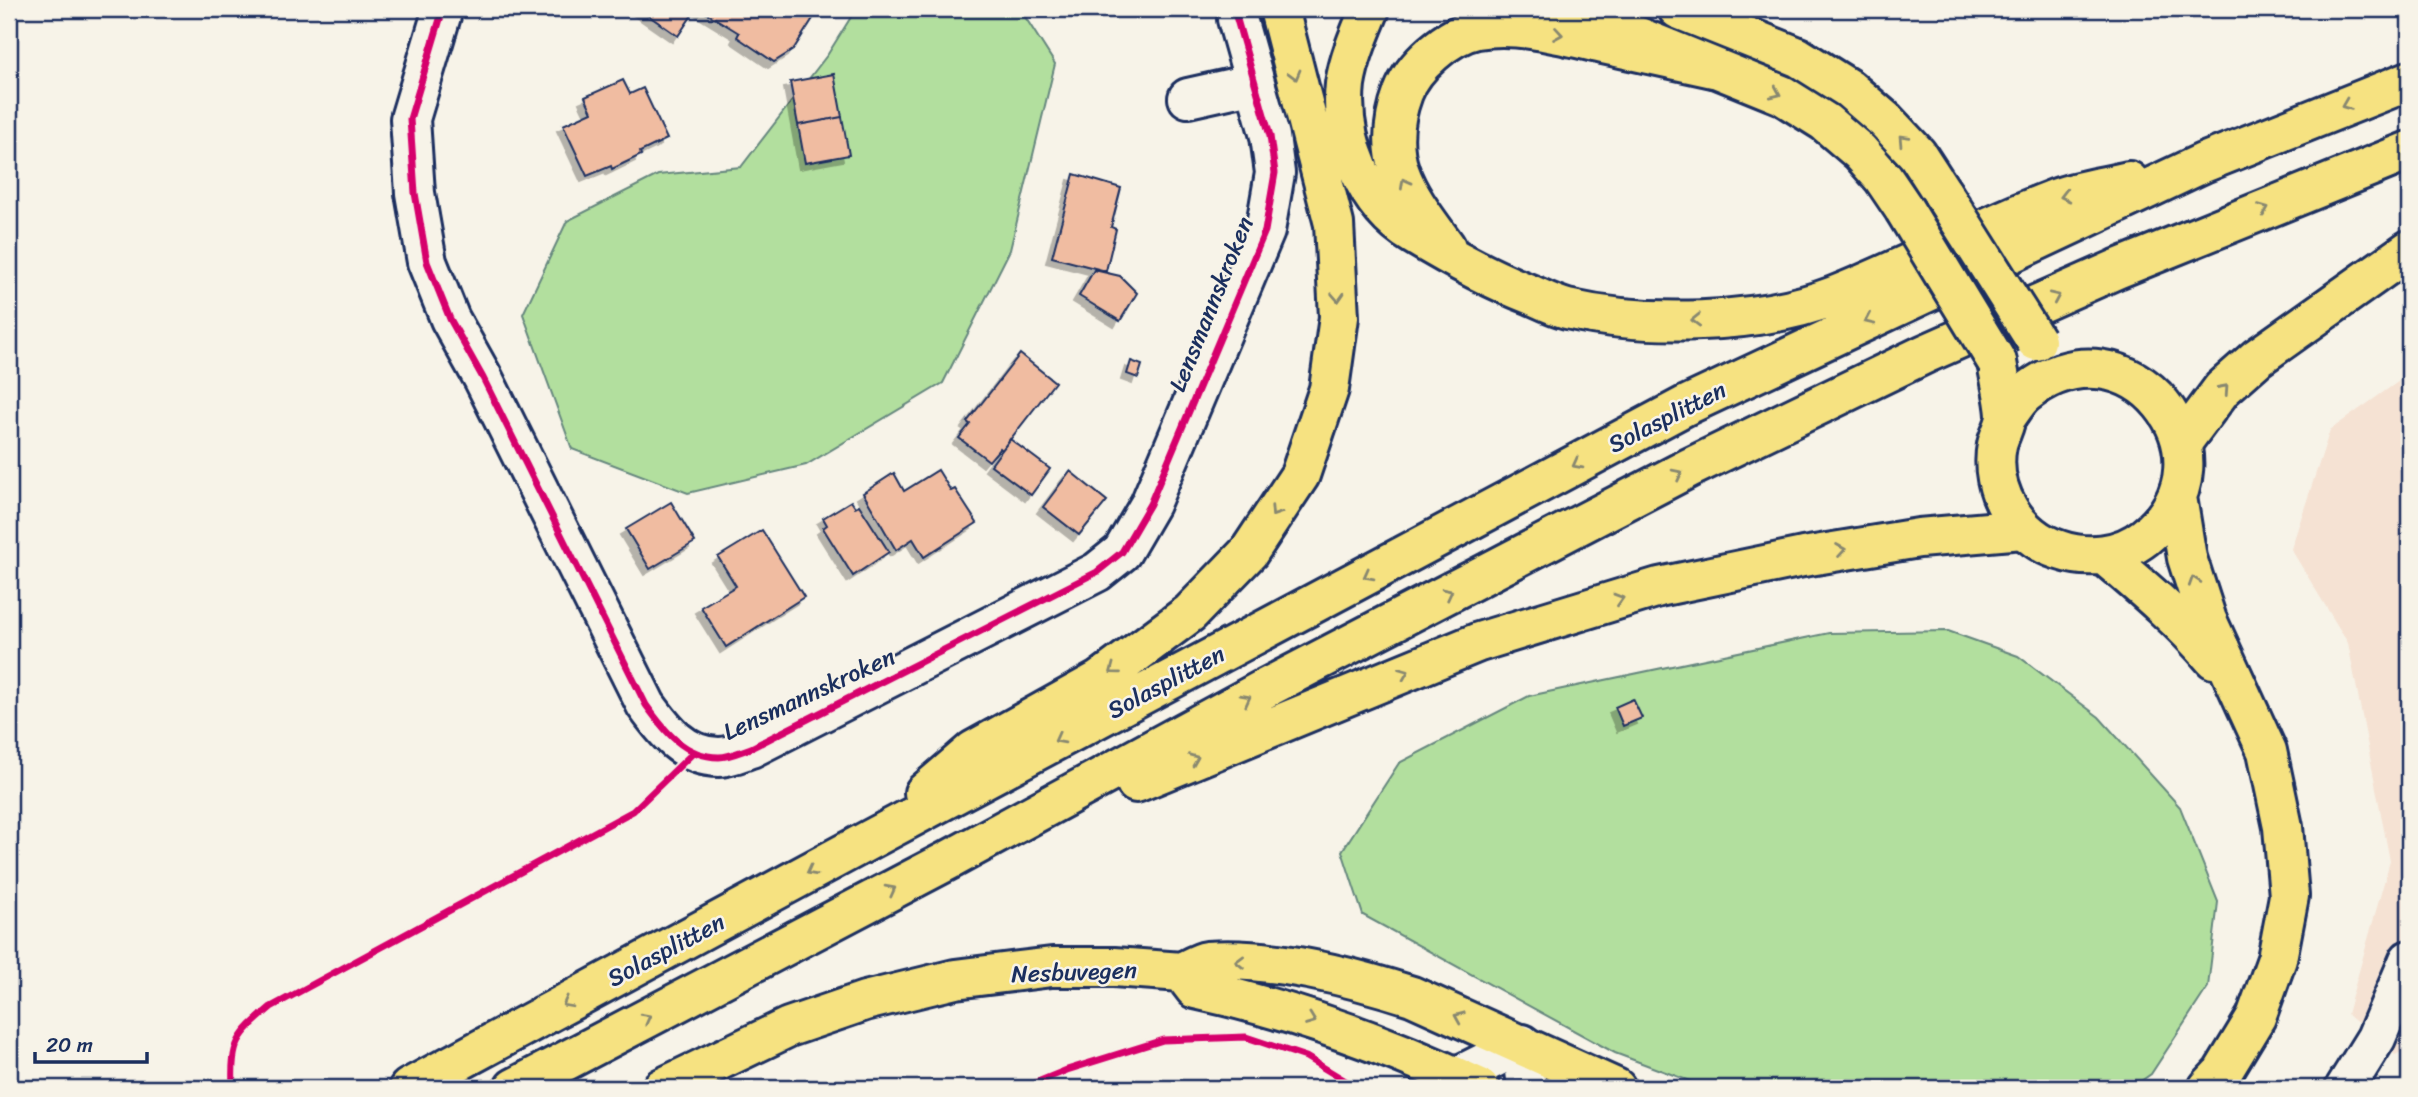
<svg xmlns="http://www.w3.org/2000/svg" width="2418" height="1097" font-family="Sriracha,sans-serif">
<defs>
<filter id="shadow"><feDropShadow dx="-6" dy="6" stdDeviation="0" flood-color="#0004"/></filter>
</defs>
<rect width="100%" height="100%" fill="#f7f3e8"/>
<filter id="ink" filterUnits="userSpaceOnUse"><feTurbulence type="fractalNoise" baseFrequency=".0143" numOctaves="2"/><feDisplacementMap in="SourceGraphic" scale="14" xChannelSelector="R" yChannelSelector="G"/><feConvolveMatrix kernelMatrix="1 2 1 2 8 2 1 2 1" color-interpolation-filters="sRGB"/></filter>
<g filter="url(#ink)">
<path fill="#f5e2d3" d="M2409 374V1048L2395 1055 2347 1014 2390 861 2348 643 2291 549 2330 430Z"/>
<path fill="#b2df9e" stroke="#66877e" stroke-width="2" d="M856 9H1020L1055 64 1010 250 943 383 806 465 688 493 572 449 523 314 567 221 658 175 741 167 828 54Z
M1948 631 2018 656 2099 717 2180 807 2218 902 2208 987 2151 1074 2131 1088H1708L1615 1053 1363 915 1342 851 1399 763 1529 696 1829 633Z"/>
<path fill="#f0bca1" stroke="#1b2f5e" stroke-width="2" filter="url(#shadow)" d="M639 9H696L678 36Z
M700 9H819L793 50 774 62 737 37 739 33Z
M834 74 842 117 798 125 790 82Z
M623 80 630 94 643 88 667 139 640 152 641 155 612 169 611 166 587 176 563 125 592 112 585 97Z
M842 117 849 155 805 163 798 125Z
M1074 174 1121 188 1111 227 1116 229 1106 271 1052 257Z
M1094 270 1120 276 1137 293 1120 321 1079 296Z
M1020 354 1055 382 1002 450 1000 448 989 461 959 438 970 424 967 422Z
M1131 361 1142 365 1138 378 1127 374Z
M1010 439 1050 469 1031 495 991 465Z
M938 470 951 491 955 489 977 523 924 557 913 539 896 550 863 493 894 473 904 491Z
M1070 471 1107 501 1079 535 1043 507Z
M851 501 855 507 859 505 889 552 853 576 823 528 827 525 823 518Z
M671 502 695 542 650 569 626 529Z
M762 530 804 597 726 647 701 607 736 586 718 557Z
M1633 699 1642 718 1623 726 1615 707Z"/>
<g fill="none" stroke-linecap="round" stroke-linejoin="round">
<g stroke="#1b2f5e" stroke-width="44">
<path id="minor" d="M443 9 410 119 415 193 427 262 450 319 483 378 646 705C664 730 684 757 719 757 729 757 742 751 751 748L1097 572 1122 552 1150 504 1265 231 1275 173 1270 136 1237 19
M1188 98 1255 83
M1452 1088 1456 1077 1522 1044 1527 1088
M2345 1088 2376 1038 2409 960"/>
</g>
<g stroke="#1b2f5e" stroke-width="44">
<path id="major" d="M1570 9 1782 95 1825 122 1860 152 1883 178 1904 209
M1678 9 1798 57 1849 89 1886 121 1917 154 1943 194
M1997 362C2000 380 2005 398 2006 415 2006 425 1999 435 1997 445 1988 490 2017 537 2059 550 2088 560 2121 556 2145 537 2246 456 2127 311 2026 393 2018 399 2012 410 2006 418
M2177 497 2187 558 2207 620 2267 751 2283 827 2289 896 2277 959 2256 1017 2222 1073 2208 1088
M2104 555C2143 588 2181 620 2214 659
M1182 972C1190 968 1199 962 1207 961 1270 956 1353 977 1412 996L1616 1088
M662 1088 789 1027 865 1001 955 979 1052 967H1114L1182 972 1195 989C1293 1010 1389 1045 1480 1088"/>
</g>
<g stroke="#1b2f5e" stroke-width="44">
<path id="highway" d="M1370 9C1360 33 1349 58 1345 84 1339 140 1365 206 1414 235 1452 258 1490 279 1532 295 1543 300 1555 306 1567 309 1645 327 1758 325 1834 296 1908 267 1978 228 2052 200 2076 190 2104 187 2129 181
M1446 247C1409 196 1378 160 1403 93 1413 66 1448 35 1477 29 1518 22 1563 35 1603 44 1640 52 1676 60 1713 68
M2182 443 2222 389 2257 358 2409 250
M1136 783 1479 642 1659 587 1803 557 1919 538 2023 529
M924 793 974 750 1100 680 1190 613 1249 552 1300 475 1329 389 1339 317 1334 224 1279 9
M409 1088 871 839 1685 406 2203 163 2409 81
M514 1088 949 860 1264 689 1689 468 1925 354 2117 269 2409 151"/>
</g>
<use href="#minor" stroke="#f7f3e8" stroke-width="38"/>
<use href="#major" stroke="#f6e281" stroke-width="38"/>
<use href="#highway" stroke="#f6e281" stroke-width="38"/>
<g stroke="#1b2f5e" stroke-width="44" stroke-linecap="butt">
<path id="major-bridge" d="M1943 194 2036 341
M1904 209 1997 362"/>
</g>
<use href="#major-bridge" stroke="#f6e281" stroke-width="38"/>
<g stroke="#f7f3e8" stroke-width="11">
<path id="cycleway" d="M443 9 410 119 415 193 427 262 450 319 483 378 646 705C664 730 684 757 719 757 729 757 742 751 751 748L1097 572 1122 552 1150 504 1265 231 1275 173 1270 136 1234 9
M233 1088C231 1042 237 1036 271 1007L633 811 694 752
M1023 1088 1067 1070 1163 1040 1246 1037 1306 1057 1357 1088"/>
</g>
<use href="#cycleway" stroke="#d6006c" stroke-width="7"/>
</g>
<defs><path id="oneway-chevron" d="M-2-3.5L2.5 0L-2 3.5" fill="none" stroke-width="1.6" stroke-linecap="round" stroke-linejoin="round" transform="scale(1.75)"/></defs>
<g stroke="#888870">
<use href="#oneway-chevron" transform="translate(1558 34) rotate(9)"/>
<use href="#oneway-chevron" transform="translate(1295 75) rotate(75)"/>
<use href="#oneway-chevron" transform="translate(1776 93) rotate(24)"/>
<use href="#oneway-chevron" transform="translate(2346 105) rotate(158)"/>
<use href="#oneway-chevron" transform="translate(1903 139) rotate(-133)"/>
<use href="#oneway-chevron" transform="translate(1405 183) rotate(-119)"/>
<use href="#oneway-chevron" transform="translate(2065 196) rotate(166)"/>
<use href="#oneway-chevron" transform="translate(2264 209) rotate(-22)"/>
<use href="#oneway-chevron" transform="translate(1338 297) rotate(87)"/>
<use href="#oneway-chevron" transform="translate(2055 297) rotate(-24)"/>
<use href="#oneway-chevron" transform="translate(1696 320) rotate(179)"/>
<use href="#oneway-chevron" transform="translate(1869 320) rotate(155)"/>
<use href="#oneway-chevron" transform="translate(2224 389) rotate(-48)"/>
<use href="#oneway-chevron" transform="translate(1577 464) rotate(152)"/>
<use href="#oneway-chevron" transform="translate(1678 474) rotate(-27)"/>
<use href="#oneway-chevron" transform="translate(1275 512) rotate(123)"/>
<use href="#oneway-chevron" transform="translate(1841 550) rotate(-9)"/>
<use href="#oneway-chevron" transform="translate(1368 575) rotate(152)"/>
<use href="#oneway-chevron" transform="translate(2194 581) rotate(-108)"/>
<use href="#oneway-chevron" transform="translate(1448 593) rotate(-27)"/>
<use href="#oneway-chevron" transform="translate(1619 599) rotate(-17)"/>
<use href="#oneway-chevron" transform="translate(1114 670) rotate(143)"/>
<use href="#oneway-chevron" transform="translate(1404 673) rotate(-22)"/>
<use href="#oneway-chevron" transform="translate(1246 699) rotate(-28)"/>
<use href="#oneway-chevron" transform="translate(1059 739) rotate(152)"/>
<use href="#oneway-chevron" transform="translate(1194 759) rotate(-22)"/>
<use href="#oneway-chevron" transform="translate(811 871) rotate(152)"/>
<use href="#oneway-chevron" transform="translate(891 890) rotate(-28)"/>
<use href="#oneway-chevron" transform="translate(1240 962) rotate(-179)"/>
<use href="#oneway-chevron" transform="translate(567 1003) rotate(152)"/>
<use href="#oneway-chevron" transform="translate(1459 1017) rotate(-157)"/>
<use href="#oneway-chevron" transform="translate(646 1018) rotate(-28)"/>
<use href="#oneway-chevron" transform="translate(1311 1020) rotate(21)"/>
</g>
</g>
<g text-anchor="middle" dominant-baseline="central" stroke-width="5" stroke-linejoin="round" paint-order="stroke">
<g font-size="24" fill="#1b2f5e" stroke="#f7f3e8">
<text transform="translate(1211 304) rotate(-68)">Lensmannskroken</text>
<text transform="translate(1667 417) rotate(-27)">Solasplitten</text>
<text transform="translate(1166 682) rotate(-28)">Solasplitten</text>
<text transform="translate(809 694) rotate(-25)">Lensmannskroken</text>
<text transform="translate(666 950) rotate(-28)">Solasplitten</text>
<text transform="translate(1074 972) rotate(-2)">Nesbuvegen</text>
</g>
</g>
<rect width="2418" height="1097" fill="none" stroke="#f7f3e8" stroke-width="35"/>
<rect x="18" y="18" width="2383" height="1062" fill="none" stroke="#1b2f5e" stroke-width="2.5" filter="url(#ink)"/>
<path d="M35 1052v10h112v-10" fill="none" stroke="#1b2f5e" stroke-width="3.5"/>
<text x="46" y="1052" font-size="21" fill="#1b2f5e" stroke="#f7f3e8" stroke-width="5" paint-order="stroke">20 m</text>
</svg>
